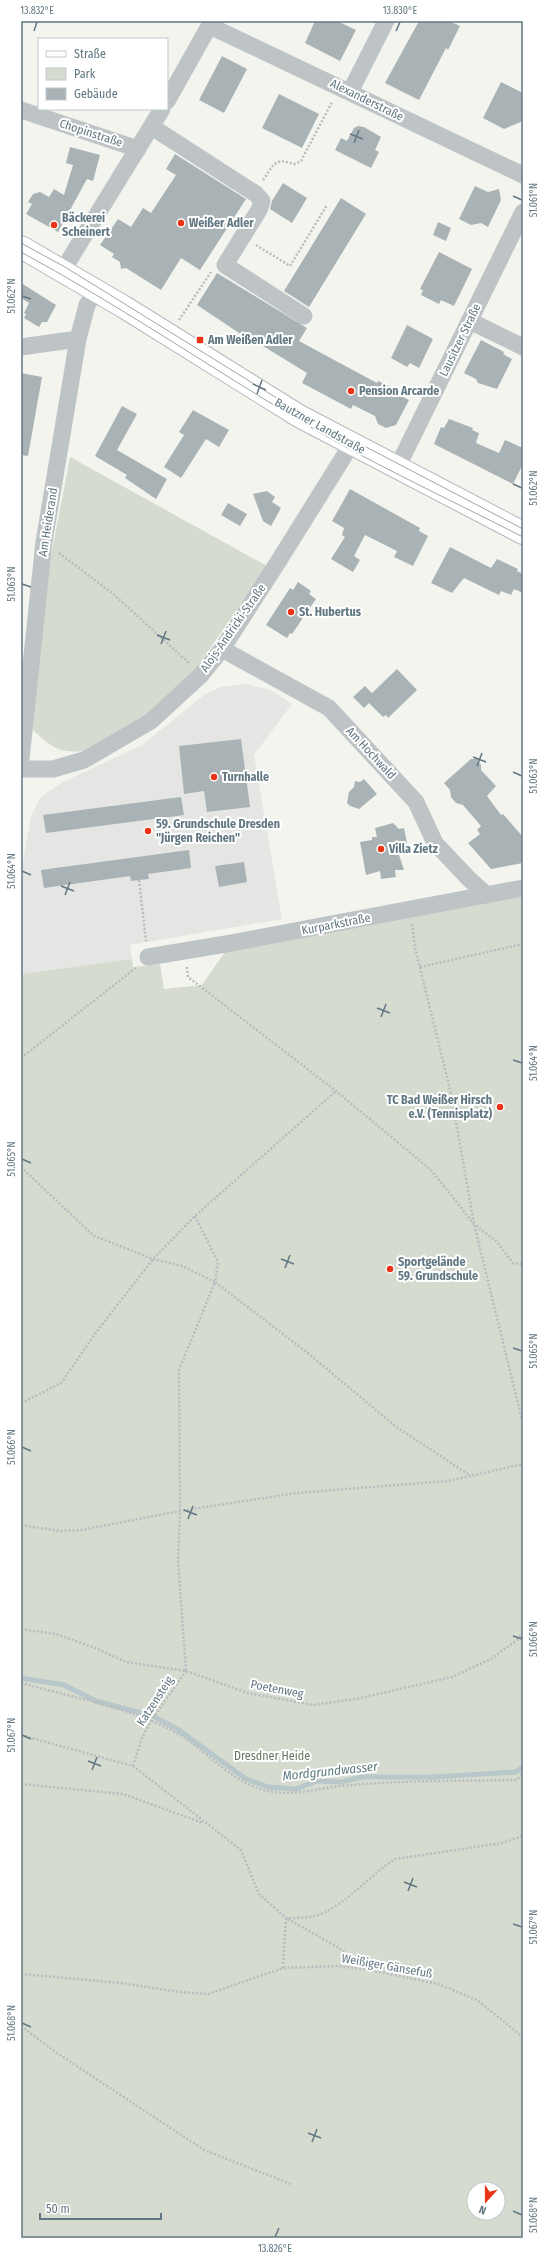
<svg xmlns="http://www.w3.org/2000/svg" width="544" height="2259" font-family="'Fira Sans Condensed',sans-serif">
<rect width="100%" height="100%" fill="#f4f4ef"/>
<path fill="#e5e5e3" d="M246 684 271 690 292 704 254 755 282 919 130 945 132 959 21 974V873L31 816 41 797 61 783 142 745 204 695 221 687Z"/>
<path fill="#d6dbd0" fill-rule="evenodd" d="M70 457 267 566 195 670 146 714 83 751C59 754 50 746 33 730V717L50 561Z
M523 894V2238H21V974L132 959 133 967 160 964 164 989 202 985 227 949ZM474 2189H498V2213H474Z"/>
<g fill="none" stroke-linecap="round" stroke-linejoin="round">
<path stroke="#b8c7ca" stroke-width="5" d="M21 1678 64 1685 96 1701 153 1716 179 1730 246 1779 268 1787 296 1789 317 1781 341 1782 362 1777H433L516 1772 523 1767"/>
</g>
<path fill="#a9b3b6" d="M315 21H337L356 30 340 61 305 43Z
M419 21H449L460 26 448 50 446 48 419 100 385 83Z
M222 56 247 69 224 113 199 100Z
M501 82 523 93V121L504 129 483 118Z
M279 94 319 114 302 148 262 128Z
M358 126 364 127 381 137 375 150 379 152 371 168 335 150 341 138 347 141 354 128Z
M70 147 100 155 93 181 87 179 58 232 26 214 32 204 28 202 33 194 40 192 49 197 54 189 64 195 73 165 66 163Z
M175 154 246 199 200 270 181 258 161 290 126 268 121 269 120 262 112 257 114 254 100 245 118 219 131 227 143 208 151 213 176 175 166 169Z
M283 183 307 198 292 223 270 209 272 201Z
M475 186 488 192 499 189 501 200 488 227 481 223 471 225 459 219Z
M341 198 366 214 309 307 284 291Z
M438 222 451 228 446 241 433 235Z
M439 252 472 269 454 306 441 300 439 304 421 295 423 290 420 289Z
M217 273 307 328 299 341 377 383 378 381 403 392 401 396 409 400 396 425 386 428 378 424 375 416 353 405 351 409 302 383 307 373 258 343 257 345 197 305Z
M21 283 56 305 47 322H42L39 327 24 318 26 314 24 313 29 303 21 298Z
M407 325 433 339 419 368 410 363 407 367 391 358Z
M481 340 504 352 503 354 512 359 497 389 478 383 476 379 464 373Z
M21 373 42 377 28 456 21 455Z
M122 406 137 414 117 450 167 479 156 499 125 478 127 475 95 456Z
M193 410 229 430 219 447 206 439 181 478 164 467 184 435 179 432Z
M449 419 473 428 472 430 479 433 476 443 499 453 505 440 523 448V464L513 484 434 444 441 427 444 428Z
M350 489 420 528 419 531 428 536 413 566 394 557 397 551 365 535 354 556 360 560 353 572 331 559 345 537 342 535 344 528 332 521Z
M267 491 275 497 272 502 281 508 271 526 263 521 253 494Z
M228 503 247 514 240 526 221 515Z
M450 547 491 568 497 559 518 569 517 571 523 574V593L514 589 511 595 501 591 499 595 464 578 452 593 431 583Z
M298 582 311 591 309 594 316 599 292 634 290 633 287 638 266 625 290 588 293 590Z
M397 669 417 690 388 718 386 715 383 717 369 703 364 708 353 697 365 686 372 693Z
M241 739 250 807 207 812 204 791 184 794 179 746Z
M471 759H477L481 765V770L496 786 487 796 501 815 503 814 523 837V863L491 869 468 843 480 834 477 830 481 826 463 805 456 803 451 797 450 790 444 783Z
M364 779 377 794 359 809 350 806 347 803 349 792 354 787 355 781 360 782Z
M181 797 184 815 46 833 43 815Z
M393 823 399 829 404 828 407 843 400 844 402 855H399L404 870H395L396 877 381 879 380 871 366 875 360 842 372 840V837H377L375 828Z
M189 850 191 868 148 874 149 879 139 880 131 881 130 876 44 888 41 870Z
M244 862 247 882 219 887 215 866Z"/>
<g fill="none" stroke-linecap="round" stroke-linejoin="round">
<g stroke="#b4b9bc" stroke-width="24">
<path id="major" d="M21 247 124 307 299 416 523 533"/>
</g>
<path stroke="#b8bcbe" stroke-width="2.5" stroke-dasharray="2 2" stroke-linecap="butt" d="M263 180 274 164 281 161 295 164 301 161 332 102
M256 245 290 266 327 205
M179 320 211 272
M59 553 112 593 189 663
M139 880 146 941
M412 924 415 948 451 1093 474 1224 523 1424
M187 967 188 977 336 1091 431 1170 474 1224 497 1242 513 1263 523 1264
M420 967 523 944
M21 1058 137 967
M21 1167 94 1236 153 1259 182 1266 215 1282 179 1370 180 1511 178 1560 186 1671
M195 1216 218 1262 215 1282 309 1354 395 1426 471 1476
M21 1402H24L61 1383 95 1334 153 1259 195 1216 336 1091
M21 1525 61 1531 81 1530 180 1511 296 1493 448 1481 523 1464
M21 1629 56 1634 93 1647 126 1662 186 1671 248 1693 313 1705 356 1699 452 1677 491 1659 517 1640 523 1633
M21 1683C71 1697 127 1707 173 1731 205 1748 229 1781 264 1790 291 1797 314 1789 341 1786 399 1780 458 1781 516 1780L523 1774
M21 1735 133 1766 241 1850 259 1894 286 1918C295 1918 306 1918 314 1916 341 1910 371 1874 395 1859L502 1843 523 1836
M133 1766 142 1738 151 1721 186 1671
M21 1784 123 1794 203 1823
M283 1968 286 1918 339 1948 365 1969
M21 1974 121 1983 180 1992 208 1994 283 1968 337 1966 365 1969 438 1984 477 2000 523 2037
M21 2026 57 2053 204 2150 291 2184"/>
<path stroke="#bec4c6" stroke-width="17" d="M210 26 523 175
M350 92 386 21
M167 101 212 21
M21 110 138 149
M152 127 256 194 262 201 259 210 225 265 304 316
M63 270 162 109
M470 321 523 347
M21 347 78 339
M397 468 523 212
M222 649 329 708 416 802 435 843 469 879 487 895
M21 759 44 542 78 339 87 305 97 290
M21 769H53L84 760 151 721 201 675 222 649 278 562 351 445
M148 957 226 944 523 888"/>
<use href="#major" stroke="#fff" stroke-width="22"/>
<path stroke="#9fa7ac" stroke-width="1" d="M21 243 65 267 301 413 523 529
M21 252C115 303 204 363 295 418 368 462 447 498 523 537"/>
</g>
<path fill="none" stroke="#617782" stroke-width="1.5" d="M34 31 37 22M396 31 400 22M350 134 363 139M354 143 359 130M513 196 522 200M22 296 31 299M253 384 266 390M257 394 262 380M513 484 522 488M22 584 31 587M157 635 170 640M161 644 166 631M473 757 486 762M477 766 482 753M513 772 522 776M22 871 31 875M61 886 74 891M65 895 70 882M377 1008 390 1013M381 1017 386 1004M513 1060 522 1063M22 1159 31 1163M281 1259 294 1264M285 1268 290 1255M513 1348 522 1351M22 1447 31 1451M184 1510 197 1515M188 1519 193 1506M513 1636 522 1639M22 1735 31 1739M88 1761 101 1766M92 1770 97 1757M404 1882 417 1887M408 1891 413 1878M513 1924 522 1927M22 2023 31 2027M308 2133 321 2138M312 2142 317 2129M513 2211 522 2215M275 2237 279 2228"/>
<g fill="#ec3318" stroke="#fff" stroke-width="1.5">
<circle cx="181" cy="223" r="4"/>
<circle cx="54" cy="225" r="4"/>
<rect x="196" y="336" width="8" height="8" rx="2"/>
<circle cx="351" cy="391" r="4"/>
<circle cx="291" cy="612" r="4"/>
<circle cx="214" cy="777" r="4"/>
<circle cx="148" cy="831" r="4"/>
<circle cx="381" cy="849" r="4"/>
<circle cx="500" cy="1107" r="4"/>
<circle cx="390" cy="1269" r="4"/>
</g>
<g text-anchor="middle" dominant-baseline="central" stroke-width="4" stroke-linejoin="round" paint-order="stroke">
<g font-size="12" fill="#617782" stroke="#fff">
<text transform="translate(367 100) rotate(26)">Alexanderstraße</text>
<text transform="translate(91 133) rotate(18)">Chopinstraße</text>
<text transform="translate(460 340) rotate(-64)">Lausitzer Straße</text>
<text transform="translate(320 426) rotate(29)">Bautzner Landstraße</text>
<text transform="translate(48 522) rotate(-81)">Am Heiderand</text>
<text transform="translate(233 628) rotate(-55)">Alojs-Andricki-Straße</text>
<text transform="translate(371 753) rotate(47)">Am Hochwald</text>
<text transform="translate(336 924) rotate(-11)">Kurparkstraße</text>
<text transform="translate(277 1689) rotate(11)">Poetenweg</text>
<text transform="translate(155 1701) rotate(-57)">Katzensteig</text>
<text transform="translate(387 1966) rotate(10)">Weißiger Gänsefuß</text>
</g>
<g font-size="12" font-weight="bold" fill="#617782" stroke="#fff" text-anchor="start">
<text x="62" y="218">Bäckerei<tspan x="62" dy="14">Scheinert</tspan></text>
<text x="189" y="223">Weißer Adler</text>
<text x="208" y="340">Am Weißen Adler</text>
<text x="359" y="391">Pension Arcarde</text>
<text x="299" y="612">St. Hubertus</text>
<text x="222" y="777">Turnhalle</text>
<text x="156" y="824">59. Grundschule Dresden<tspan x="156" dy="14">"Jürgen Reichen"</tspan></text>
<text x="389" y="849">Villa Zietz</text>
<text x="492" y="1100" text-anchor="end">TC Bad Weißer Hirsch<tspan x="492" dy="14">e.V. (Tennisplatz)</tspan></text>
<text x="398" y="1262">Sportgelände<tspan x="398" dy="14">59. Grundschule</tspan></text>
</g>
<g font-size="12" fill="#687961" stroke="#fff">
<text x="272" y="1756">Dresdner Heide</text>
</g>
<g font-size="13" font-style="italic" fill="#5d7b80" stroke="#fff">
<text transform="translate(330 1771) rotate(-6)">Mordgrundwasser</text>
</g>
</g>
<rect width="544" height="2259" fill="none" stroke="#ffffff" stroke-width="44"/>
<rect x="38" y="38" width="130" height="72" fill="#ffffff" stroke="#c0c9cd"/>
<rect x="46" y="51" width="20" height="6" fill="#ffffff" stroke="#c0c9cd"/>
<text x="74" y="58" font-size="12" fill="#617782">Straße</text>
<rect x="46" y="68" width="20" height="12" fill="#d6dbd0" stroke="#c0c9cd"/>
<text x="74" y="78" font-size="12" fill="#617782">Park</text>
<rect x="46" y="88" width="20" height="12" fill="#a9b3b6" stroke="#c0c9cd"/>
<text x="74" y="98" font-size="12" fill="#617782">Gebäude</text>
<g transform="translate(486 2201) rotate(201)"><circle r="19" fill="#ffffff" stroke="#c0c9cd"/>
<path d="M0-3L7 15L0 10L-7 15Z" fill="#ec3318"/>
<text y="-6" font-size="11" font-weight="bold" text-anchor="middle" fill="#617782">N</text>
</g>
<path d="M40 2213v6h121v-6" fill="none" stroke="#617782" stroke-width="2"/>
<text x="46" y="2213" font-size="12" fill="#617782" stroke="#ffffff" stroke-width="3" paint-order="stroke">50 m</text>
<rect x="22" y="22" width="500" height="2215" fill="none" stroke="#617782" stroke-width="1.5"/>
<g font-size="10" text-anchor="middle" fill="#617782">
<text x="37" y="14">13.832°E</text>
<text x="400" y="14">13.830°E</text>
<text transform="translate(533 200) rotate(-90)" y="4">51.061°N</text>
<text transform="translate(11 296) rotate(-90)" y="4">51.062°N</text>
<text transform="translate(533 488) rotate(-90)" y="4">51.062°N</text>
<text transform="translate(11 584) rotate(-90)" y="4">51.063°N</text>
<text transform="translate(533 776) rotate(-90)" y="4">51.063°N</text>
<text transform="translate(11 871) rotate(-90)" y="4">51.064°N</text>
<text transform="translate(533 1063) rotate(-90)" y="4">51.064°N</text>
<text transform="translate(11 1159) rotate(-90)" y="4">51.065°N</text>
<text transform="translate(533 1351) rotate(-90)" y="4">51.065°N</text>
<text transform="translate(11 1447) rotate(-90)" y="4">51.066°N</text>
<text transform="translate(533 1639) rotate(-90)" y="4">51.066°N</text>
<text transform="translate(11 1735) rotate(-90)" y="4">51.067°N</text>
<text transform="translate(533 1927) rotate(-90)" y="4">51.067°N</text>
<text transform="translate(11 2023) rotate(-90)" y="4">51.068°N</text>
<text transform="translate(533 2215) rotate(-90)" y="4">51.068°N</text>
<text x="275" y="2252">13.826°E</text>
</g>
</svg>
